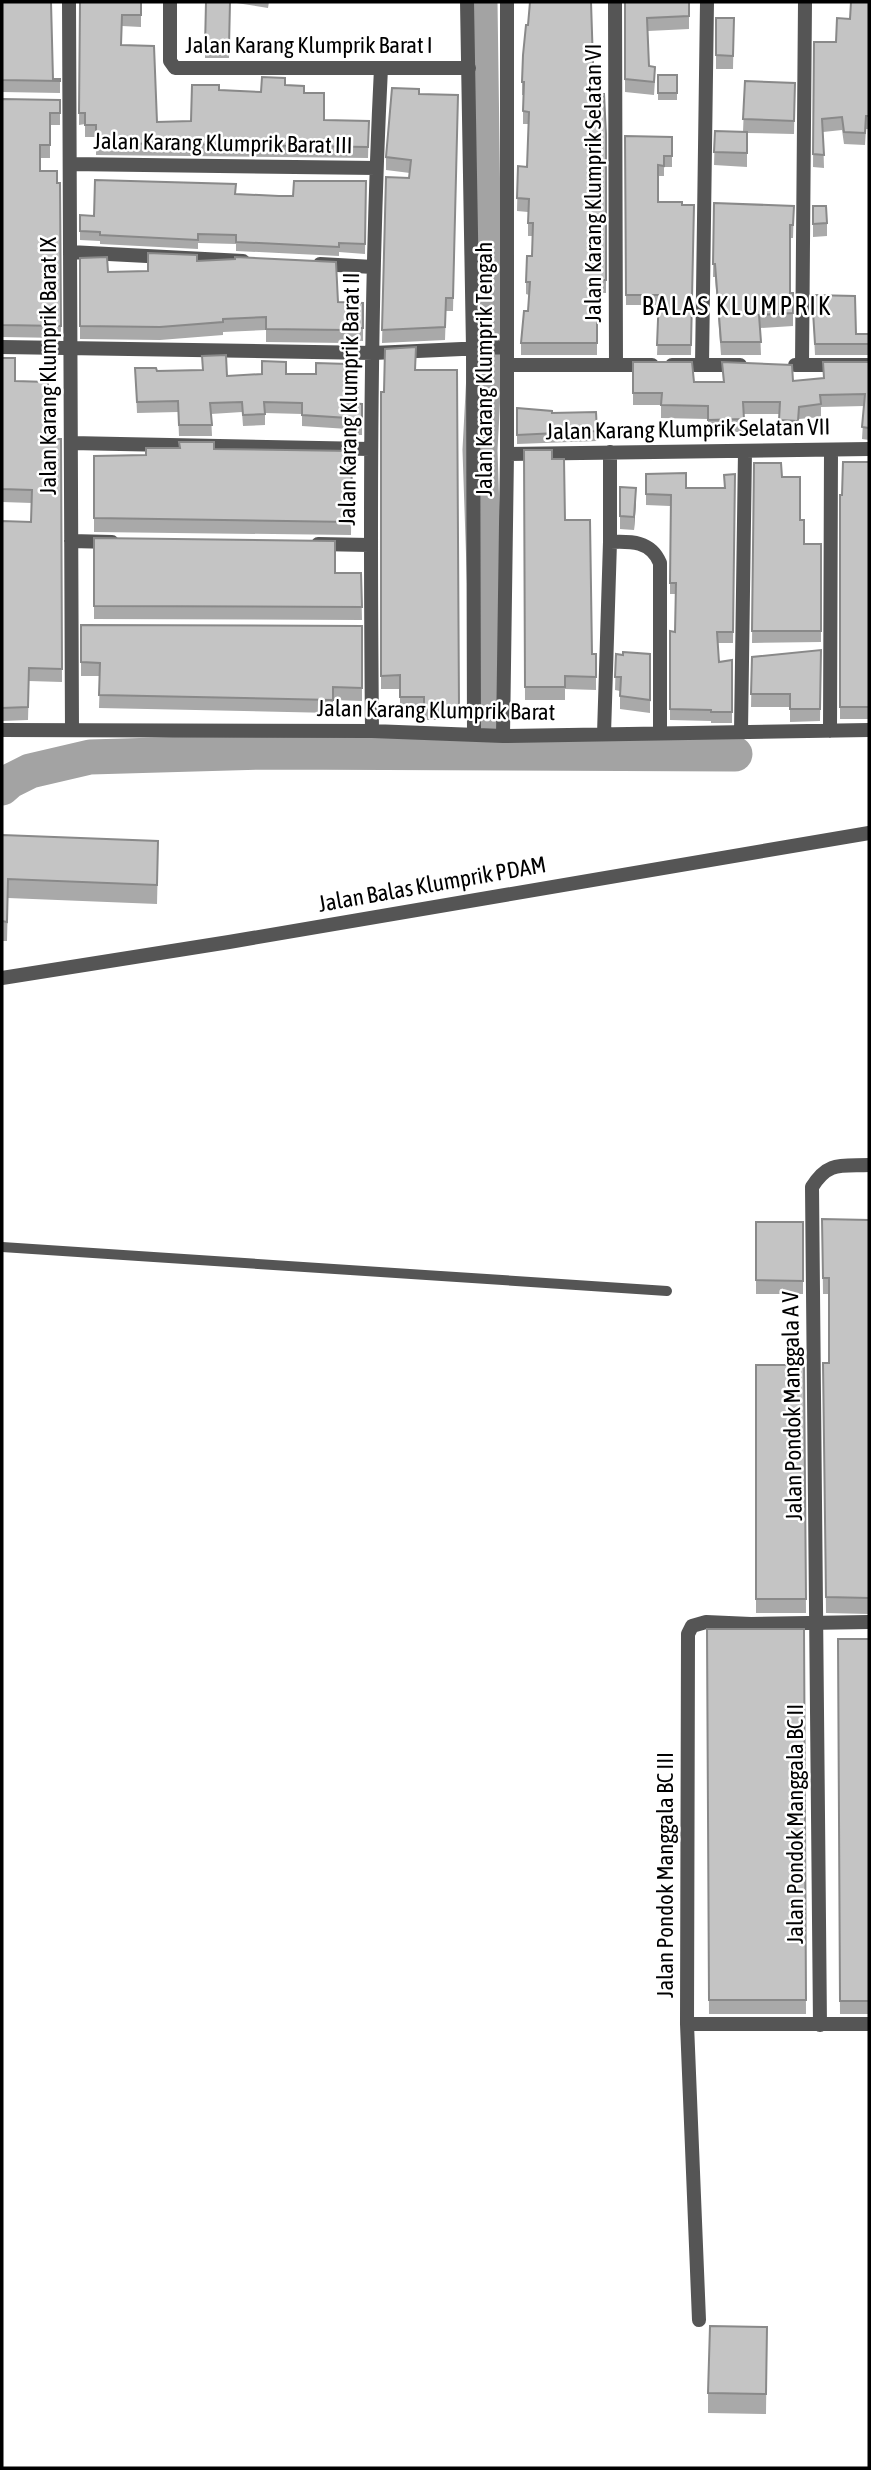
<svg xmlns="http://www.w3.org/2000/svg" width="871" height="2470" font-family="'Asap Condensed',sans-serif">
<rect width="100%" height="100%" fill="#fff"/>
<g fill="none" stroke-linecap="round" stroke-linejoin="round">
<path stroke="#a3a3a3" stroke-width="35" d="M480 2 485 355 480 450 489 717 487 752
M2 788 10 781 30 771 90 757 260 752 735 754"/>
<path stroke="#555" stroke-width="10" d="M2 1247 667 1291"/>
<path stroke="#555" stroke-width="14" d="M69 2 72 730
M170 2V61L175 68H469
M467 2 473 348 474 734
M615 2 616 365
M70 164 376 168
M70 252 243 261
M320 264 373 267
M2 347 373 353 506 347
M507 365H652
M672 365H740
M702 365 707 2
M795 365H869
M802 365 805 2
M71 443 370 449
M507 454 869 449
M71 541 112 542
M610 542C631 541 651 541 660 563V733
M318 544 369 545
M2 730 372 731 503 736 869 730
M372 731C370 510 370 289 381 68
M830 731 831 450
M741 732 745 451
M604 734 610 542V452
M503 736 507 454V2
M869 1622 751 1624 706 1622 692 1626 688 1634 687 2024H869
M687 2024 699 2320
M820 2025 812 1187C828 1161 841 1166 869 1165"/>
<path stroke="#555" stroke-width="14" d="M2 978 229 942 869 833"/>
</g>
<path fill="#a9a9a9" d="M2 2 53 79H60V93L2 92Z
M80 2H141V27L122 26 121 45 157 122 191 121 219 90 261 92 285 85 304 93 324 120 369 121 368 158 96 155V137H85V124L79 125Z
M206 2H269L268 8 230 2 229 58H205Z
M625 2H689V29L648 31 649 66 655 80 654 95 625 92Z
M869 2V129H866L865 145 844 144 842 130 823 132 824 168 813 167 814 42H836L850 19Z
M716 18H734L733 69H716Z
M528 25 594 94 606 134V293H597V355H521V343L528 311 529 295 526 294V282L532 256 533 236H528V212L517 211 518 166 527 167 529 124H523V95H522V82Z
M658 75H677V100H658Z
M745 81 795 83 794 134 747 133V167L714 165 715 131 743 132Z
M419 94 458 95 453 311H446L445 340 382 343 386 177 409 178 410 173 386 170V157Z
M2 99 60 100V125H50V158H40V171L57 183H60L61 338 2 337Z
M625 136 672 137V167H664V176H658V202L694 205 691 355H657L659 305H626Z
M366 181 365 254 339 252V256L236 251V244L198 243V249L100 244V241L80 240V215L94 216 236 194 293 196Z
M714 203 794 206 793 238H790V293H793V326L760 328 761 355H721L715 277H713Z
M813 206 827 223V236L813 237Z
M148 253 197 261 338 302 363 303V341L346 340V343L266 342V330L223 332V335L160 340 80 339V258L108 272 148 271Z
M812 295 856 334H869V355H815Z
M202 356 227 376 286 374 347 403 362 404V435H348V429L302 426V414L265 413V425L243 426 242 412 211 414 212 436H179L178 412 137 413 135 368 157 371 203 370Z
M2 358 15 381 47 420 57 439H61L62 682 29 681 28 720 2 721V521L31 522 32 503 2 502Z
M633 362 694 382H723L722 362 793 381 823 378V362H869V440L862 439 864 406 821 407V417L799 419 798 433 779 432V414H744V432H708V419L661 418V405H633Z
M457 370 459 720H424V710H400V689H381V392Z
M596 412 597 441 517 444V435L552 413Z
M214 449 352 451 351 535 94 532V456L146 455Z
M524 450 552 459 592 654H596V690L565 689V700H525Z
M869 462V719H840V495H842Z
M754 463 782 477 800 520 804 544H821V642L752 643Z
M646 474 686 488H724L735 474 733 643H718L719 662 732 660V723H711V721L670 720V631L675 632 676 594H670V506L646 505Z
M620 487 636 501 634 530 620 529Z
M94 538 335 573H361L362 620 94 619Z
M81 625 362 626V701L333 700V713L99 708 100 676H81Z
M821 650 820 721 790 722V707H751L752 657Z
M616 654H650V713L620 709V691L615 690Z
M2 835 158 860 157 904 8 898 7 941H2Z
M822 1219 869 1220V1614L826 1613 823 1363H829V1294H823Z
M756 1222H803V1294H756Z
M756 1365H804L806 1613H756Z
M707 1629H804L806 2014H709Z
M838 1639H869V2014H840Z
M767 2327 766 2414 708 2413V2393Z"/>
<path fill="#898989" d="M636 488V501L634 530V517Z"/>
<path fill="#c4c4c4" stroke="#898989" stroke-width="2" d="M2 2H51L53 79H60V81L2 80Z
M80 2H141V15H122L121 45 154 46 157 122 191 121 192 85H219V90L261 92 262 77 285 78V85L304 86V93H324V120L369 121 368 147 96 143V125H85V113H79Z
M206 2H230L229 47H205Z
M530 2H591L594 94H604L606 134V280H597V343H521L524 311H528L530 282H526L527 256H532L533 223H528L529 199 517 198 518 166 527 167 529 112 523 111 524 82H522L523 55 526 25H528Z
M625 2H689V16L647 18 649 66 655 67 654 82 625 79Z
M851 2H869V116H866L865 133 844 132 842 117 822 119 824 155 813 154 814 42H836L837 18 850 19Z
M716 18H734L733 56 716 55Z
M658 75H677V93H658Z
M745 81 795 83 794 121 743 119Z
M392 88 419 89V94L458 95 453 298H446L445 327 382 330 386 177 409 178 411 160 386 157Z
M2 99 60 100V113H50V145H40V171H57V183H60L61 326 2 325Z
M715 131 747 132V153L714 152Z
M625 136 672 137V156H664V166L658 165V202H682V205H694L691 345H657L659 295H626Z
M95 180 236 184 235 194 279 196H293L294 181H366L365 244 339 243V247L236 242V235L198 234V240L100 235V232L80 231V215L94 216Z
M714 203 794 206 793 225H790V293H793V313L759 315 761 342H721L715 264H713Z
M813 206H826L827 223 813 224Z
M148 253 197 255V261L235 259V257L336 262 338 302 363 303V328H345L346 330 266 329V317L223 319V322L160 327 80 326V258L107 257 108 272 148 271Z
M812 295 855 296 856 334H869V344H815Z
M416 347 415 370H457L459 707 424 706V697H400V675L381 676V392H384L385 349Z
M226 355 227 376 262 374V361L286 362V374H316V363L348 364 347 403 362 404V424H348V418L302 415V403L264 402 265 414 243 415 242 402 210 403 212 425H179L178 401 137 402 135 368H156L157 371 203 370 202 356Z
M2 358H15V381L48 382 47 420 57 421 56 439H61L62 669 29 668 28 707 2 708V521L31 522 32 490 2 489Z
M633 362H692L694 382H724L722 362 792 365 793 381 824 378 823 362H869V428L862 427 865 394 820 395 821 404 799 407 798 421 779 420 780 402H743L744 419 708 420V406L661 405 662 393H633Z
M517 408 552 411V413L596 412 597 431 517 435Z
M179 442H214V449L352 451 351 522 94 518V456L146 455V448H180Z
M524 450H552V459H564L565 520H590L592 654H596V677L565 676V687H525Z
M843 462H869V707H840V495H842Z
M754 463H781L782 477H800V520H804V544H821V631H752Z
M686 473V488H725L724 475 735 474 733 632H717L719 662 732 660V712H711V710L670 709V631L675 632 676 583H670L671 495 646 494V474Z
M620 487 636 488 634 517 620 516Z
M94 538 335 541V573H361L362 607 94 606Z
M81 625 362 626V688L333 687V700L99 695 100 663 81 662Z
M821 650 820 709H790V694H751L752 657Z
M623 652 650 654V700L620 696 621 677H615L616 654 623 655Z
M2 835 158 841 157 885 8 879 7 922 2 921Z
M822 1219 869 1220V1598L826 1597 823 1363H829V1278H823Z
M756 1222H803V1281L756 1280Z
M756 1365H804L806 1599H756Z
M707 1629H804L806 2000H709Z
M838 1639H869V2001H840Z
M710 2326 767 2327 766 2394 708 2393Z"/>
<g text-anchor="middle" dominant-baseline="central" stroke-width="5" stroke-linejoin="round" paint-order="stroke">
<g font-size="23" fill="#000" stroke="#fff">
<text x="309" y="45">Jalan Karang Klumprik Barat I</text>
<text transform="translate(223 143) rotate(1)">Jalan Karang Klumprik Barat III</text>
<text transform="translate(593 183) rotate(-90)">Jalan Karang Klumprik Selatan VI</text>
<text transform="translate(48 366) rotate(-90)">Jalan Karang Klumprik Barat IX</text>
<text transform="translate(484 369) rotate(-90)">Jalan Karang Klumprik Tengah</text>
<text transform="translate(349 399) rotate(-89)">Jalan Karang Klumprik Barat II</text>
<text transform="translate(688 429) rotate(-1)">Jalan Karang Klumprik Selatan VII</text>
<text transform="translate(436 710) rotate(1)">Jalan Karang Klumprik Barat</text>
<text transform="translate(432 884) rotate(-10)">Jalan Balas Klumprik PDAM</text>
<text transform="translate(792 1406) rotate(-91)">Jalan Pondok Manggala A V</text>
<text transform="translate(795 1824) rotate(-90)">Jalan Pondok Manggala BC II</text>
<text transform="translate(665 1875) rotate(-90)">Jalan Pondok Manggala BC III</text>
</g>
<g font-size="26" letter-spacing="2" fill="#000" stroke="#fff">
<text x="737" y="306">BALAS KLUMPRIK</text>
</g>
</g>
<rect width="871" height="2470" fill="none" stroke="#000000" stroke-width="7"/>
</svg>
